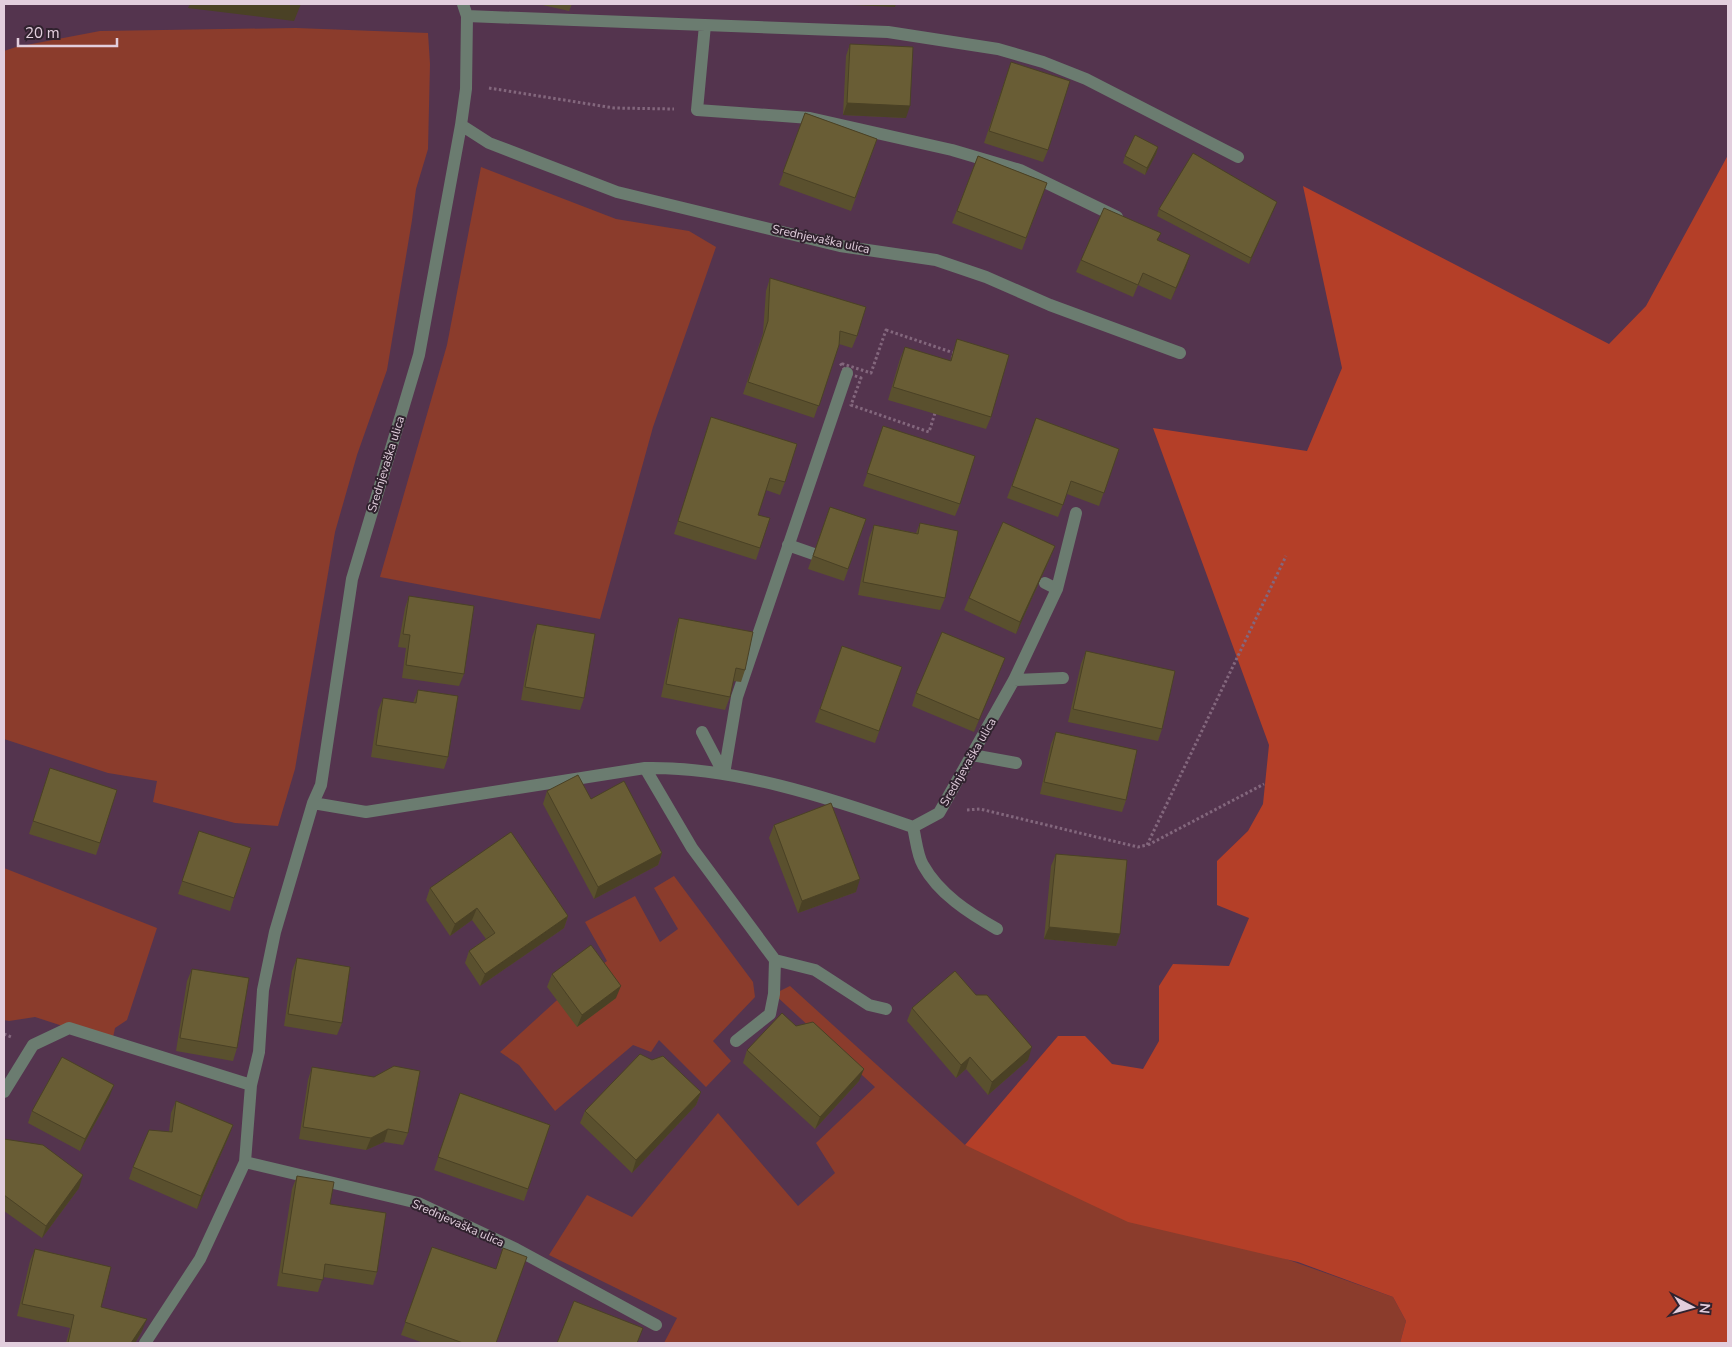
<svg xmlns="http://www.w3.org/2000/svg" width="1732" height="1347" font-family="'Nunito Sans',sans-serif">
<rect width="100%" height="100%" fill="#54344e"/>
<path fill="#8b3c2c" d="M296 28 428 33 430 64 428 149 416 189 412 220 387 370 357 455 335 532 295 769 278 826 235 823 153 802 157 781 108 773 4 739V51L16 47 100 31Z
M481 167 616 219 689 231 716 247 653 427 600 619 380 577 447 345Z
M4 868 157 928 127 1020 115 1028 112 1042 35 1017 9 1021 4 1020Z
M674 876 753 982 755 997 713 1041 731 1061 706 1087 659 1040 651 1052 633 1045 555 1111 519 1065 500 1052 578 981 607 961 585 922 635 896 660 942 678 929 654 888Z
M790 986 965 1145 1393 1297 1406 1321 1400 1343H664L677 1318 549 1255 587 1195 632 1217 718 1113 798 1206 835 1173 816 1143 875 1087 774 994Z"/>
<path fill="#b43f28" d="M1728 155V1343H1400L1406 1321 1393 1297 1298 1262 1128 1222 965 1145 1058 1036H1085L1112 1064 1143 1069 1159 1041V986L1173 964 1229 966 1249 918 1217 905V861L1248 831 1263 804 1269 745 1153 428 1307 451 1342 368 1303 186 1609 344 1646 306Z"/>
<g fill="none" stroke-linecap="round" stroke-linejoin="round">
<path stroke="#83677d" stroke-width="3" stroke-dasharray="2.5 2.5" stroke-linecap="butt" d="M489 88 614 108 674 109
M886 330 954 353 929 432 851 405 861 378 847 373 840 363 871 373Z
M967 810 980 809 1138 847 1147 845 1286 556
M1148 845 1264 784
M4 1034 11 1037"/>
<path stroke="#6b7c70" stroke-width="12" d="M467 16 888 32 998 49 1043 62 1086 79 1238 157
M705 25 697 110 810 118 952 150 1020 170 1117 217
M461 125 489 143 617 192 840 246 936 260 986 277 1050 305 1180 353
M788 545 828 559
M1045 583 1057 589
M1014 680 1063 678
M702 732 724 774 737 697 847 373
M972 755 1016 763
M645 768 692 848 775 960 774 994 770 1014 736 1041
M313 803 366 812 645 768C733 766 830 798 913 827L939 813 1014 680 1057 589 1076 513
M913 827C916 839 917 855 923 865 939 894 969 913 997 929
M775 960 815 970 869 1005 886 1009
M4 1092 33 1045 69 1028 251 1085
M245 1162 418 1203 516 1249 656 1325
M145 1343 200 1259 245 1162 251 1085 259 1052 263 990 275 932 313 803 321 785 352 579 419 355 461 125 466 89 467 16 463 4"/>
</g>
<path fill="#5a502e" d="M538 4H572L569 11Z
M850 44 906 118 843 115 846 56Z
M1011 62 1048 150 1043 162 984 143Z
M805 113 877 139 851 211 779 185Z
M1158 147 1156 154 1145 175 1123 163 1125 156Z
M978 156 1047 183 1022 250 952 223Z
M1159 209H1274L1249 264 1157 216Z
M1158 240 1186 267 1171 300 1138 285 1133 297 1076 272 1081 260Z
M770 278 857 336 852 348 839 344 814 418 743 394 763 333 766 291Z
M957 339 991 417 986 429 888 400 900 359 905 347 950 361Z
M711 417 785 482 780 495 766 490 758 515 760 548 756 560 674 534Z
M1036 418 1119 449 1099 506 1067 494 1058 517 1007 498Z
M883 426 960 504 955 516 863 486Z
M830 507 866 519 844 581 808 569Z
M920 523 945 598 940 610 858 595 869 538 874 525 916 533Z
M1055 546 1050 558 1016 634 964 610 969 598Z
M409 596 464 674 459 686 402 678 406 648 398 647 405 608Z
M679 618 745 670 741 682 733 681 730 697 725 710 661 697 675 630Z
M537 624 584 698 580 710 521 700 532 637Z
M842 646 902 667 875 743 815 722Z
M1086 651 1162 729 1158 741 1068 722 1081 664Z
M1005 658 974 732 912 706 916 693Z
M418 690 448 757 444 769 371 757 378 710 383 698 413 703Z
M1056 732 1126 800 1122 812 1040 794 1051 744Z
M50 768 100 843 96 855 29 834Z
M547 791 591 799 662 853 658 865 594 899 543 804Z
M774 825 856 892 798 913 769 838Z
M199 831 234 898 230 911 178 894Z
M1056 854 1120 934 1116 946 1044 939 1051 866Z
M430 888 568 916 564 928 480 986 465 963 469 951 486 939 472 920 450 936 426 900Z
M297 958 342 1023 337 1035 284 1026 292 971Z
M192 969 237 1048 233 1061 176 1051 187 981Z
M552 974 616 998 577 1027 547 987Z
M912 1008 1028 1060 988 1095 966 1069 956 1078 907 1021Z
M796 1026 859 1081 815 1129 743 1063 747 1050Z
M312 1067 408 1133 403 1145 384 1142 366 1150 299 1139 308 1080Z
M701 1092 696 1105 632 1173 580 1123 585 1111Z
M460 1093 550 1125 524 1201 434 1170Z
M109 1098 80 1151 28 1123 32 1111Z
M176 1101 233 1125 228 1138 197 1209 129 1179 133 1167 169 1132 171 1113Z
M4 1139 79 1188 42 1238 4 1211Z
M297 1176 330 1204 377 1272 373 1285 323 1277 318 1292 277 1286 292 1189Z
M432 1247 496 1343H424L401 1335Z
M35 1249 101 1307 142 1331 135 1343H66L70 1328 17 1316 30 1261Z"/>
<path fill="#4a4125" d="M190 4H301L294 21 188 8Z
M831 4H896L895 7Z
M847 103 910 106 906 118 843 115Z
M1158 147 1156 154 1145 175 1147 168Z
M1277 202 1274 209 1249 264 1251 258Z
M1190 255 1186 267 1171 300 1176 288Z
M1055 546 1050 558 1016 634 1020 622Z
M1005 658 1000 671 974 732 979 720Z
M662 853 658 865 594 899 598 887Z
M860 879 856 892 798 913 802 901Z
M477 908 472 920 450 936 455 924Z
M568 916 564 928 480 986 485 974Z
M1049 927 1120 934 1116 946 1044 939Z
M621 986 616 998 577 1027 582 1015Z
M1032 1047 1028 1060 988 1095 992 1082Z
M970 1057 966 1069 956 1078 961 1065Z
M864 1069 859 1081 815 1129 820 1117Z
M114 1085 109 1098 80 1151 85 1139Z
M701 1092 696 1105 632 1173 636 1160Z
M233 1125 228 1138 197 1209 201 1196Z
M388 1129 384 1142 366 1150 371 1138Z
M83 1175 79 1188 42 1238 46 1226Z
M147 1319 142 1331 135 1343H131Z"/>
<path fill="#695d35" stroke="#4a4125" d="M850 44 913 47 910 106 847 103Z
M1011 62 1070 81 1048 150 989 131Z
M805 113 877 139 855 198 783 172Z
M1135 135 1158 147 1147 168 1125 156Z
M1193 153 1277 202 1251 258 1159 209Z
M978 156 1047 183 1026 238 957 211Z
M1104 208 1161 233 1157 240 1190 255 1176 288 1143 273 1138 285 1081 260Z
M770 278 866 307 857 336 840 331 839 345 819 406 748 382 768 321Z
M957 339 1009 355 991 417 893 387 905 347 951 361Z
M711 417 797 444 785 482 770 478 758 515 770 518 760 548 678 521Z
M1036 418 1119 449 1104 493 1071 481 1063 505 1012 486Z
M883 426 975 456 960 504 867 473Z
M830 507 866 519 848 569 813 556Z
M1003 522 1055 546 1020 622 969 598Z
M920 523 958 531 945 598 863 582 874 525 918 534Z
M409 596 474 606 464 674 406 665 410 635 403 634Z
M679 618 753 632 745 670 736 668 730 697 666 684Z
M537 624 595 634 584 698 525 687Z
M942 632 1005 658 979 720 916 693Z
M842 646 902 667 879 731 820 709Z
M1086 651 1175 671 1162 729 1073 709Z
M418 690 458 696 448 757 376 745 383 698 416 703Z
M1056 732 1137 750 1126 800 1044 782Z
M50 768 117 790 100 843 33 821Z
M578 775 591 799 624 781 662 853 598 887 547 791Z
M831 803 860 879 802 901 774 825Z
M199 831 251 848 234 898 182 881Z
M511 832 568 916 485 974 469 951 495 933 477 908 455 924 430 888Z
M1056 854 1127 860 1120 934 1049 927Z
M591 945 621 986 582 1015 552 974Z
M297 958 350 967 342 1023 288 1014Z
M192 969 249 978 237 1048 180 1038Z
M955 971 976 995H987L1032 1047 992 1082 970 1057 961 1065 912 1008Z
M782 1013 796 1026 813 1022 864 1069 820 1117 747 1050Z
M640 1054 652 1060 663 1056 701 1092 636 1160 585 1111Z
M62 1057 114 1085 85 1139 32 1111Z
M394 1066 420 1071 408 1133 388 1129 371 1138 303 1127 312 1067 374 1077Z
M460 1093 550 1125 528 1189 438 1157Z
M176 1101 233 1125 201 1196 133 1167 149 1130 172 1132Z
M4 1139 43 1145 83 1175 46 1226 4 1195Z
M297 1176 334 1182 330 1204 386 1213 377 1272 325 1264 323 1280 282 1273Z
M432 1247 496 1269 503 1248 527 1257 496 1343H463L405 1322Z
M35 1249 111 1267 101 1307 147 1319 131 1343H68L74 1315 22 1304Z
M574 1301 643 1328 637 1343H557Z"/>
<g text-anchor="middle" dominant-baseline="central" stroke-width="4" stroke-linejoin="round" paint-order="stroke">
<g font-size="12" fill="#e2cedd" stroke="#30222e">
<text transform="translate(821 239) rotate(12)">Srednjevaška ulica</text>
<text transform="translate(386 464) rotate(-73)">Srednjevaška ulica</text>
<text transform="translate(968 762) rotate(-60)">Srednjevaška ulica</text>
<text transform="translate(458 1223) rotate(24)">Srednjevaška ulica</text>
</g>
</g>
<rect width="1732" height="1347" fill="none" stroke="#e2cedd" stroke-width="10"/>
<g transform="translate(1692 1307) rotate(96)" stroke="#30222e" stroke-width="4" paint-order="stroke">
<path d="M0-4L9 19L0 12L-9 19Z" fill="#e2cedd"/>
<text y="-8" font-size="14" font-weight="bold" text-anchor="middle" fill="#e2cedd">N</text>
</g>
<path d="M18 38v8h99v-8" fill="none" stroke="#e2cedd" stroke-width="2.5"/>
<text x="25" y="38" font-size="15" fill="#e2cedd" stroke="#30222e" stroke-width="4" paint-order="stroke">20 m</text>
</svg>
